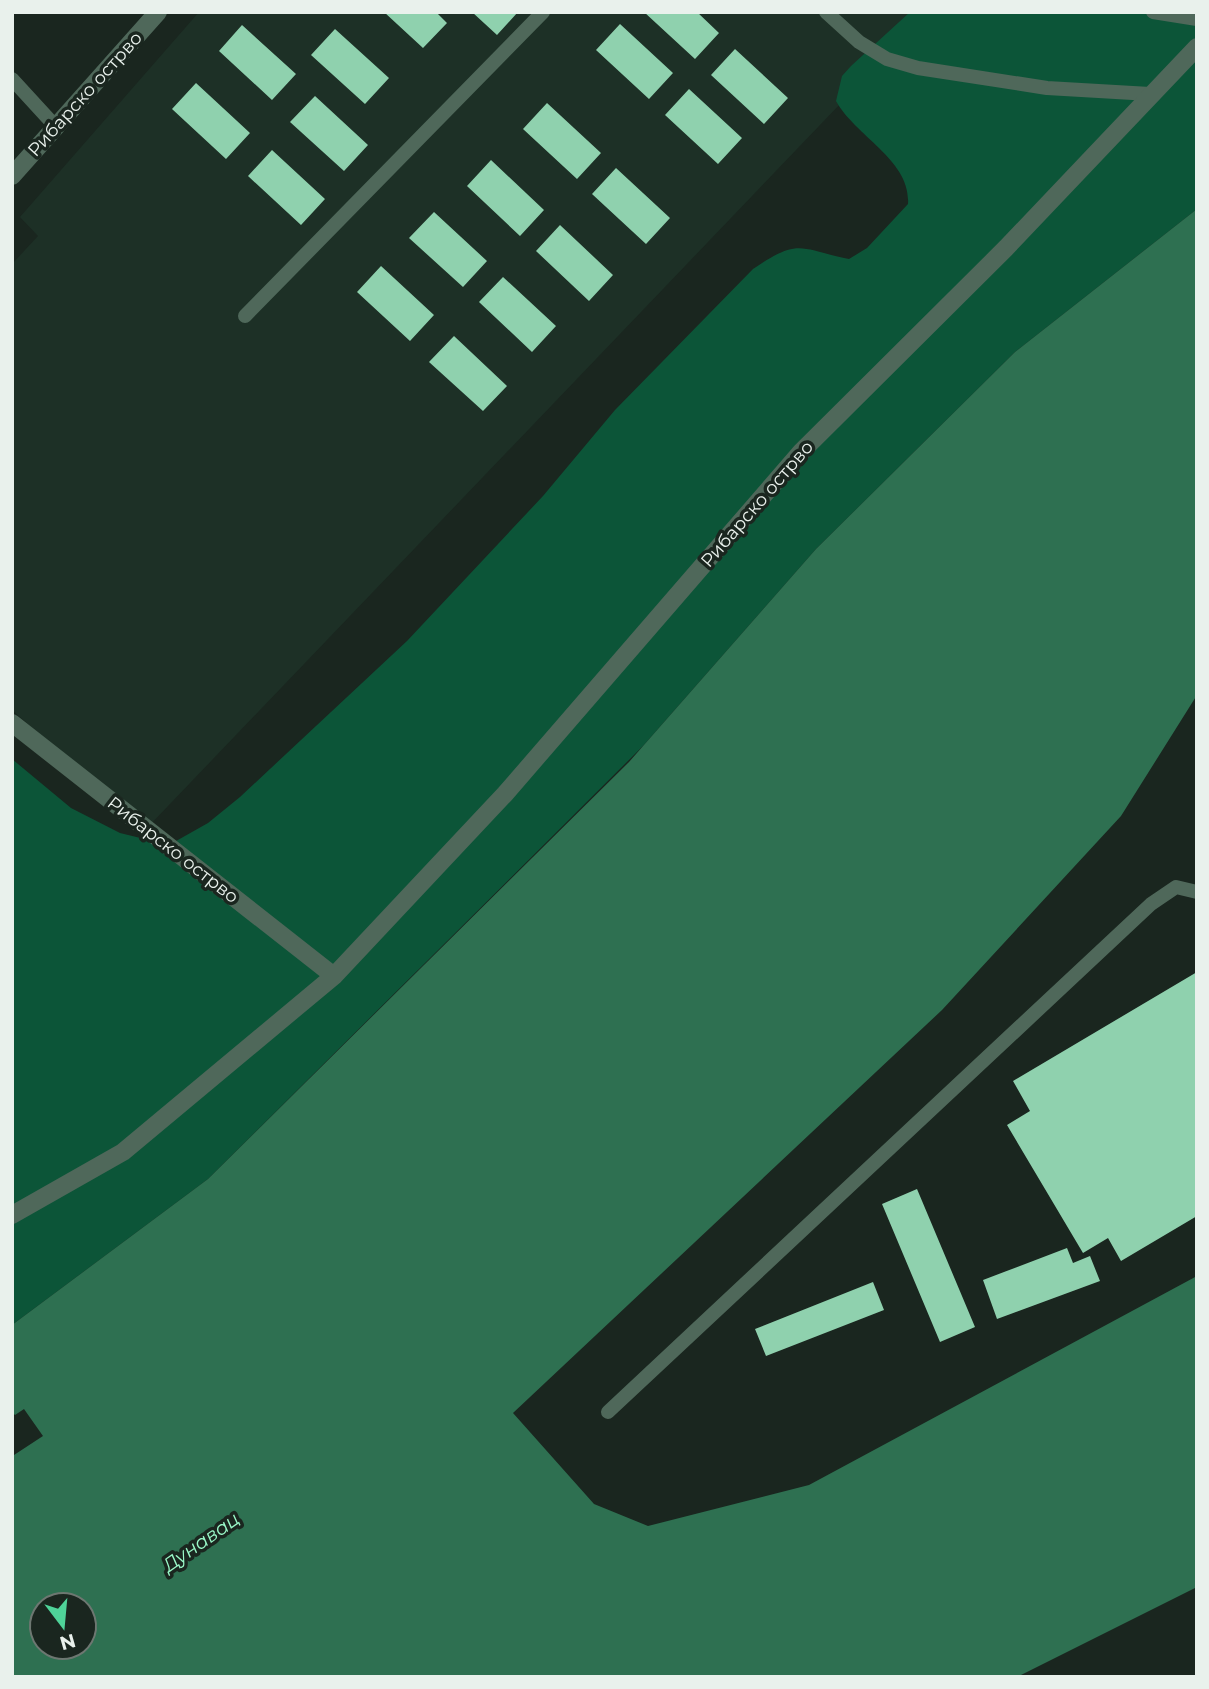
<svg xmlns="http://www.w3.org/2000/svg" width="1209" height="1689" font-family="Montserrat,sans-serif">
<rect width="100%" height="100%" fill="#1a261f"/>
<path fill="#1d3026" d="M199 12H1058L843 101 146 829 12 710V264L38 236 20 217Z"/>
<path fill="#0c5538" d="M910 12H1197V209L1015 352 816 549 643 746 208 1179 12 1325V759L71 808 120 833 169 845 208 823 240 797 407 641 543 496 615 410 753 269C800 237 799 249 849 259L867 248 908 204C911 160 856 137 836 101L842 76 851 66Z"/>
<path fill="#2e7051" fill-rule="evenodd" d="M1197 209V695L1121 816 942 1010 513 1413 594 1504 648 1526 809 1485 1197 1276V1587L1017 1677H12V1325L208 1179 629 762 816 549 1015 352ZM42 1605H84V1647H42Z"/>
<path fill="#1a261f" d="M24 1409 43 1436 14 1455 12 1412 15 1415Z"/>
<path fill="#8fd1ae" d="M384 12H436L447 23 423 48Z
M472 12H518L497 35Z
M644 12H697L719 33 695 59Z
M620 24 673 73 649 99 596 50Z
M242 25 296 74 272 100 219 51Z
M335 29 389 78 365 104 311 55Z
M735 49 788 98 764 124 711 75Z
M196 83 250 133 226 159 172 109Z
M689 89 742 138 718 164 665 115Z
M315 96 368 145 344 171 290 122Z
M547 103 601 153 577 179 523 129Z
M272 150 325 199 301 225 248 176Z
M491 160 544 210 520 236 467 186Z
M616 168 670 218 646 244 592 194Z
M434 212 487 261 463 287 409 238Z
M560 225 613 275 589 301 536 251Z
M381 266 434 315 410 341 357 292Z
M503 277 556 326 532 352 479 302Z
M454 336 507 386 483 411 429 362Z
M1197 972V1216L1121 1261 1108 1238 1083 1253 1007 1125 1030 1111 1013 1081Z
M917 1189 975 1327 940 1342 882 1204Z
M1067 1248 1073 1263 1090 1256 1100 1281 997 1319 983 1280Z
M873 1282 884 1310 766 1356 755 1329Z"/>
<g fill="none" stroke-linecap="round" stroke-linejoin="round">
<path stroke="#4f685a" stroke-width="14" d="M826 12 859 42 887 59 918 68 1047 88 1150 94
M1153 12 1197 19
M12 79 56 127
M245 316 543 12
M608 1412 1151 904 1176 887 1197 892"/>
<path stroke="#4f685a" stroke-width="18" d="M12 176 158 12
M12 723 334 976
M12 1215 123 1152 334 976 505 794 801 452 1006 248 1197 47"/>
</g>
<g text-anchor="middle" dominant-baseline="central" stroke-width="7" stroke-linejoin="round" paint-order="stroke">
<g font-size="18" fill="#e9f1ec" stroke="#1a261f">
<text transform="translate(85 94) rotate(-48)">Рибарско острво</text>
<text transform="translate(757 504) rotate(-49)">Рибарско острво</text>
<text transform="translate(173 850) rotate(38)">Рибарско острво</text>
</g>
<g font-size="19" font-style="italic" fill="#9bfbca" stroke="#1a261f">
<text transform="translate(201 1542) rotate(-35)">Дунавац</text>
</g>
</g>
<rect width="1209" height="1689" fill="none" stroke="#e9f1ec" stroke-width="28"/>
<g transform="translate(63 1626) rotate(164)"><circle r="33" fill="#1a261f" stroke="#6d7771" stroke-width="2"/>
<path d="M0-5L12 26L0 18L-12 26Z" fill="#4fd399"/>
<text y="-10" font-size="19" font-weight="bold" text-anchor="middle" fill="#e9f1ec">N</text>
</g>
</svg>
